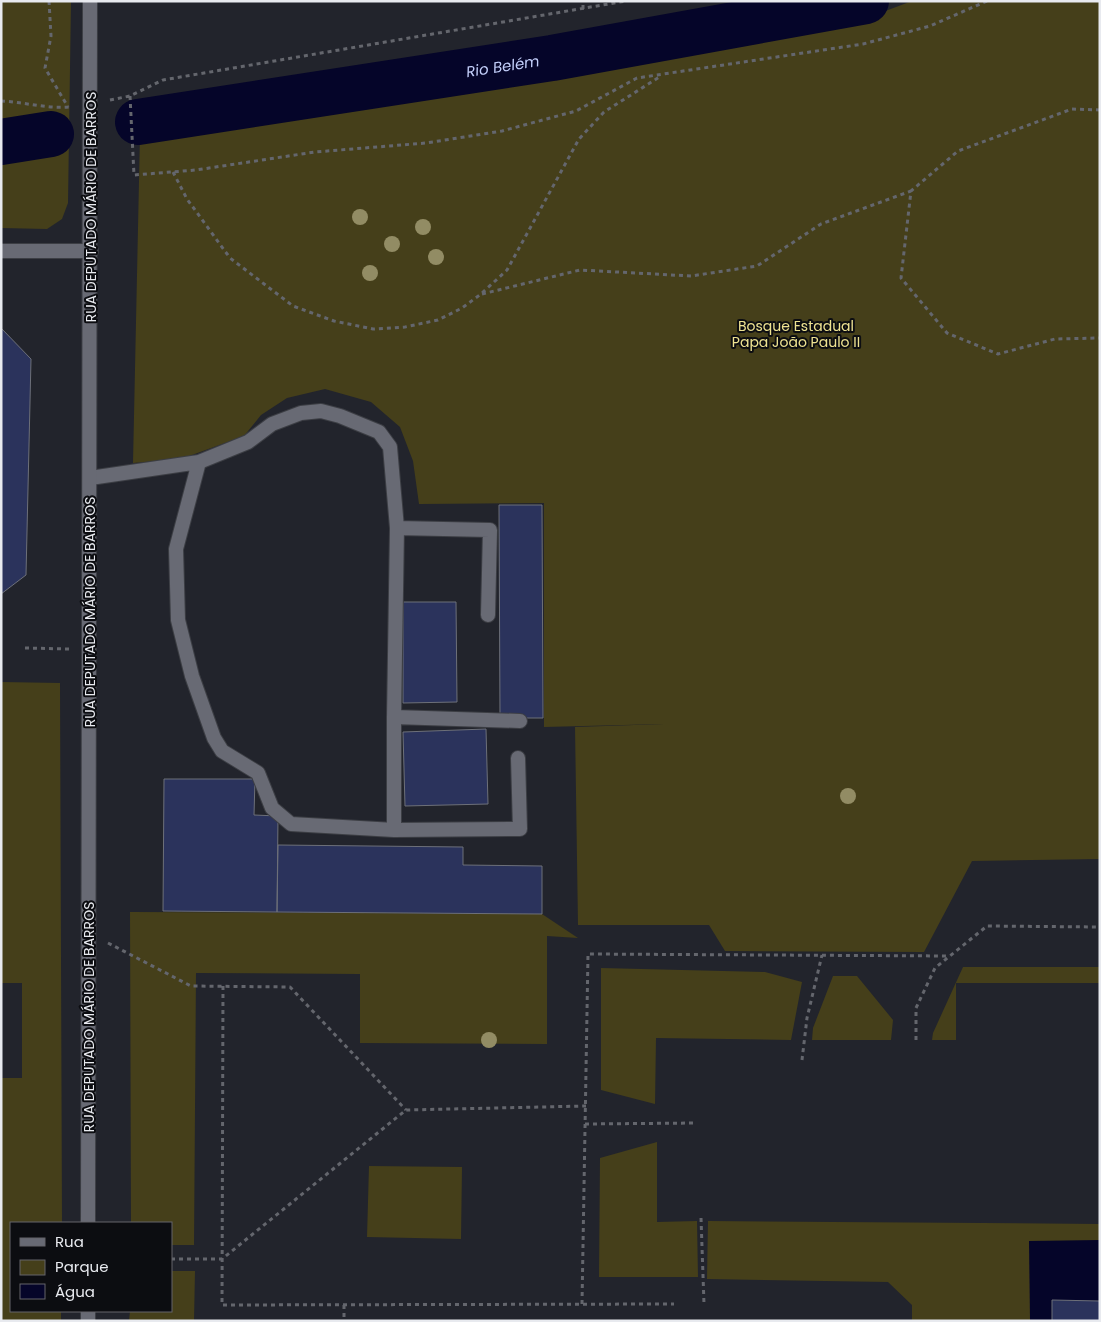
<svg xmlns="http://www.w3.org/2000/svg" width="1101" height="1322" font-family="Poppins,sans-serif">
<rect width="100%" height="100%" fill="#22242c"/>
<path fill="#453f1a" d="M1 1H71L68 203 62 219 47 229 1 228Z
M912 1H1100V859L972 861 924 952 725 951 709 925H578L575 727 664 724 544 727V503L419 504 413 461 400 427 371 402 325 389 287 398 261 415 244 436 181 459 133 463 140 134 880 13Z
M1 682 60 683 62 1223H11V1311H61V1321H1V1078H22V983H1Z
M130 912 542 914 578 938 547 936V1044L360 1043V974L196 973 194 1245H171V1223H131Z
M963 967H1100V983H956V1040H932L933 1033Z
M601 968 765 972 802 982 791 1040 656 1038 655 1104 601 1090Z
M833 976H857L893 1020 891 1040H812L813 1028Z
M657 1142V1222L697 1221 698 1277H599L600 1158Z
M369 1166 462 1167 461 1239 367 1237Z
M708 1221 1100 1224V1321H912V1305L888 1282 707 1279Z
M171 1271H195L194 1321H129L130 1311H171Z"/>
<path fill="#050529" d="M1100 1240V1321H1030L1029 1241Z"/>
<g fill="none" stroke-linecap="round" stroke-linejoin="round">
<g stroke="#050529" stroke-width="46">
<path id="s1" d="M138 122 552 58 866 1"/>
<path d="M1 142 51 134"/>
</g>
</g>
<path fill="#2b335c" stroke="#6d7079" d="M1 328 31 359 26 575 1 594Z
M499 505H542L543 718H500Z
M403 602H456L457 702 403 703Z
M486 729 488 804 405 806 403 732Z
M164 779H255L254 815 278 816 277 912 163 911Z
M278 845 463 847V865L542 866V914L277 912Z
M1052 1300 1100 1301V1321H1052Z"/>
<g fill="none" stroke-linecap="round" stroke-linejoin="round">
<g stroke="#3c3e44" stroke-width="16">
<path id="service" d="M199 462 176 549 178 620 192 676 214 738 222 751 258 773 272 808 291 824 394 830 520 829 518 758
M90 478 199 462 248 442 272 424 301 413 321 411 340 416 379 432 390 447 397 528 490 530 488 615
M394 717 397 528
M394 830V717L520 721"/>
</g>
<g stroke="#3c3e44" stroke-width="16">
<path id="tertiary" d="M1 251H91"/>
</g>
<g stroke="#3c3e44" stroke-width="16">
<path id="secondary" d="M88 1223 90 1
M88 1321V1311"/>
</g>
<path stroke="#64666d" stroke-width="3" stroke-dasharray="4 4" stroke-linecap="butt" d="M49 1 51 36 45 68 68 107
M583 9V1
M130 96 134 175 196 170 315 152 426 143 502 131 576 111 637 78 863 44 930 26 987 1
M110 100 130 96 163 80 626 1
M1 101C24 102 47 109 69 107
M1100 110 1072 109 958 151 911 191 901 278 947 333 998 354 1055 339 1100 338
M173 172 187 199 230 258 293 306 334 321 373 329 405 327 438 320 462 308 481 294 507 270 579 139 604 112 661 76
M482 294 580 270 691 276 757 266 821 224 911 191
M25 648 69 649
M108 943 191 986 290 987 406 1110
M223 986 222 1305 674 1304
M916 1040V1008L935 968 987 926 1100 927
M802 1060 807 1018 822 955
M585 1124 697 1123
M701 1218 704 1304
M171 1259H222L406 1110 586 1106
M582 1304 588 954 950 956
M344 1305V1321"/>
<use href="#service" stroke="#686a74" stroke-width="14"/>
<use href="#tertiary" stroke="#686a74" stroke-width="14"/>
<use href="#secondary" stroke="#686a74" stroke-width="14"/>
</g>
<g fill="#928c64">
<circle cx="360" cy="217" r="8"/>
<circle cx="423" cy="227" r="8"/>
<circle cx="392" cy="244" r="8"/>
<circle cx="436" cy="257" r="8"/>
<circle cx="370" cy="273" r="8"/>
<circle cx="848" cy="796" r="8"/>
<circle cx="489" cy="1040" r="8"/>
</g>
<g text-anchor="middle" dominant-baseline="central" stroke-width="4" stroke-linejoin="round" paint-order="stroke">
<g font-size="14" fill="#e8eaef" stroke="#0c0d11">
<text transform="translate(91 207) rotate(-90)">RUA DEPUTADO MÁRIO DE BARROS</text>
<text transform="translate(90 612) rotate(-90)">RUA DEPUTADO MÁRIO DE BARROS</text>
<text transform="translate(89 1017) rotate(-90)">RUA DEPUTADO MÁRIO DE BARROS</text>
</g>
<g font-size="14" fill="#eee291" stroke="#0c0d11">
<text x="796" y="326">Bosque Estadual<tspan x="796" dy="16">Papa João Paulo II</tspan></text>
</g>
<g font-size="15" font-style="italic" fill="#c3cffa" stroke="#0c0d11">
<text stroke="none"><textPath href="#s1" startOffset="369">Rio Belém</textPath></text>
</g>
</g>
<rect width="1101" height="1322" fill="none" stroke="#e8eaef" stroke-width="5"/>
<rect x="10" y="1222" width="162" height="90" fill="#0c0d11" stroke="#64656a"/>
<rect x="20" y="1238" width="25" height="8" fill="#686a74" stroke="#64656a"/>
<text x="55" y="1247" font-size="15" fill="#e8eaef">Rua</text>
<rect x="20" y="1260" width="25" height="15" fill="#453f1a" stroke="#64656a"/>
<text x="55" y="1272" font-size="15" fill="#e8eaef">Parque</text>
<rect x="20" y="1284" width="25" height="15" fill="#050529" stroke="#64656a"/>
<text x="55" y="1297" font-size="15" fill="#e8eaef">Água</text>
</svg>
